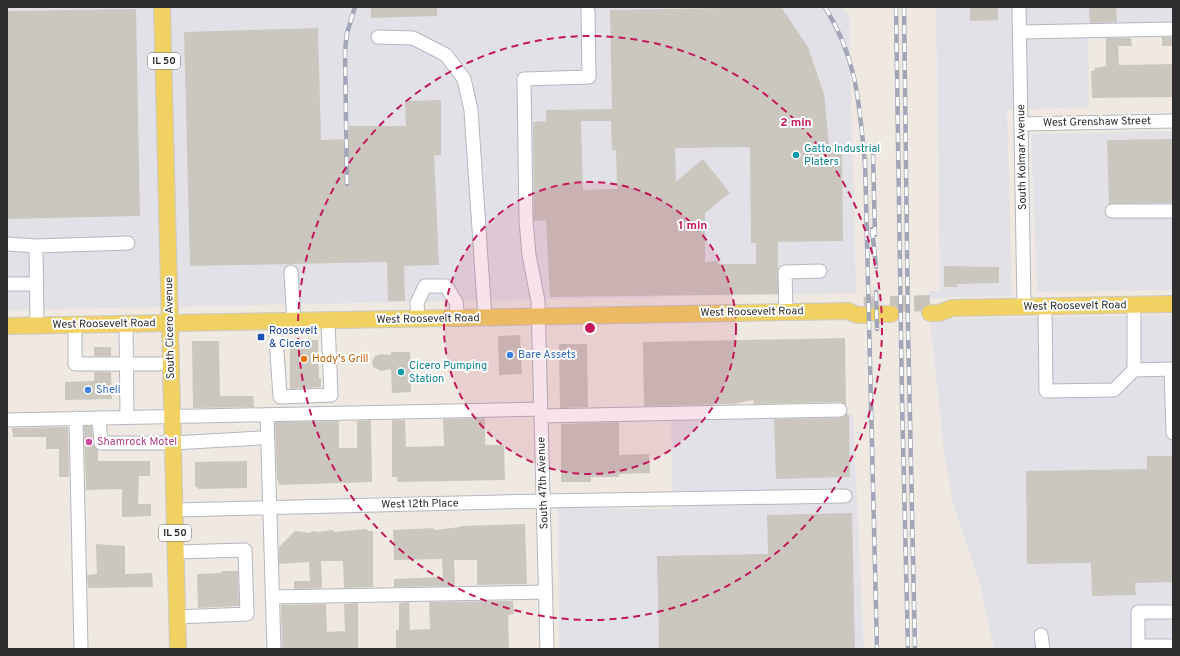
<svg xmlns="http://www.w3.org/2000/svg" width="1180" height="656" font-family="Overpass,sans-serif">
<rect width="100%" height="100%" fill="#efe9e1"/>
<path fill="#e3e1e8" d="M7 7H841L849 15 856 293 7 310Z
M936 7H1173V29L1088 31 1089 107 1007 110 1012 296 929 298V291H940Z
M1173 131V290L1037 292 1031 134Z
M1173 315V649H994L979 580 954 508 944 452 930 319Z
M853 414 864 649H559L558 508 672 509 671 420Z"/>
<path fill="#cbc7bf" fill-rule="evenodd" d="M371 7H437V16L371 18Z
M781 7 808 47 824 94 829 145H842L843 241 778 242V294L550 297 546 220 534 221 533 122 546 121V110L612 109 610 10ZM581 121H611L612 150H616L617 189 583 190ZM750 147 751 243H756V264H718V261L705 262V213L730 193 703 159 676 182 675 148Z
M970 7H998V20L970 21Z
M1089 7H1116L1117 22 1090 23Z
M136 9 140 216 7 219V11Z
M318 28 321 140 349 139V126H406L405 101 441 100V155H434L439 265 404 266 405 301H388L387 262 190 266 184 32Z
M1162 37H1172V46H1162Z
M1106 38H1131L1132 46H1118L1119 65 1173 64V97L1092 98 1091 71H1094L1095 68 1106 66Z
M1173 139V203L1109 204 1107 140Z
M944 266 999 267V283L957 284V287H944Z
M520 335 522 374 499 375 498 336Z
M845 338 846 405 840 402 754 404 753 400 734 404 644 406 643 342Z
M290 340H318L319 378H321V387L290 389Z
M192 341H219L220 396H253L254 407 193 408Z
M559 344H587L588 407 560 408Z
M94 347H111V356H94Z
M391 352H410L411 392 392 393 391 369 381 371 373 367 372 361 375 356 380 354 391 355Z
M94 372H111L112 399 65 400V382L94 381Z
M847 414H849L850 477 776 479 774 419 840 418Z
M485 418V444L487 445H504L505 480 397 482V477H392V420H405L406 447 441 446H444L443 419Z
M371 420 372 482 279 485 278 480H277L275 422 339 421V448H357V421Z
M619 422V455L649 454 650 473 619 474V477H591V482H561V424Z
M84 426H92L93 444 98 450V461H150V476H139L138 504H151V516L122 517V489L86 490Z
M68 427 69 477H59V449H46V437H13L12 428Z
M1147 456H1173V582L1135 583 1136 595 1092 596 1091 563 1027 564 1026 471 1147 469Z
M247 461V488L199 489 195 486V462Z
M852 513 855 649H659L657 556 768 554 767 515Z
M525 524 527 584 477 585V560H454L455 586 394 587V579L443 577 442 559 394 560 393 530 433 528 434 530 443 529 460 527V526Z
M366 529 368 531H373V587L344 588 343 561H321L322 588 294 589V581H310L309 562 279 564V547L295 531 310 533 312 531 318 532 333 530 334 532Z
M96 544 125 546V574L152 573 153 587 88 588 87 575 97 574Z
M221 571H238L239 606 198 608 197 574 221 573Z
M513 601 514 614 508 615 509 649H396V630H399V603L409 602 410 630 430 629 429 602Z
M358 603V649H282L281 605 326 604 327 632 345 631 344 604Z"/>
<g fill="none" stroke-linecap="round" stroke-linejoin="round">
<path stroke="#c8c4bd" stroke-width="16" stroke-dasharray="16 8" stroke-linecap="butt" d="M890 304 930 303
M864 305 878 304"/>
<g stroke="#b4b7c1" stroke-width="15">
<path id="minor" d="M1019 7 1024 307
M1020 32 1173 29
M378 37 413 38 446 55 464 79 471 110 485 318
M1021 124 1173 121
M1112 211H1173
M7 244 36 246
M291 272 294 321
M7 284H36
M1134 305V370L1173 369
M1045 307 1046 391 1114 390 1134 370
M786 312 785 272 820 271
M418 319 417 303 425 286H446L456 302 458 318
M275 322 280 397 331 395 328 321
M126 324 127 417
M37 325 36 246 128 243
M75 325V364H171
M1171 369 1173 433
M267 415 274 649
M541 416 840 410
M76 418 81 649
M99 418 101 443H173L259 438
M7 420 541 409
M175 510 543 501 845 496
M176 552 245 550 247 614 177 617
M272 597 546 592
M1173 612H1138V646H1173
M1041 635 1043 649
M547 649 538 301 529 255 526 220 524 79 589 77 588 11"/>
</g>
<g stroke="#c9c9c9" stroke-width="18">
<path id="major" d="M162 7 178 649
M930 313H939L952 308 1173 304
M878 314H891
M7 326 848 311 857 315H865"/>
</g>
<use href="#minor" stroke="#fff" stroke-width="13"/>
<use href="#major" stroke="#f2d163" stroke-width="16"/>
<g stroke="#a3a6b8" stroke-width="4.5">
<path id="rail" d="M825 7C858 61 859 103 865 164
M896 7 902 400 908 649
M904 7 908 327 915 649
M873 155 875 235
M865 159 877 649
M347 184 345 51 347 33 355 7
M872 229 876 267
M876 292 877 329"/>
</g>
<use href="#rail" stroke="#fff" stroke-width="3" stroke-dasharray="9" stroke-linecap="butt"/>
</g>
<circle cx="590" cy="328" r="146" fill="#c2185b" fill-opacity=".12"/>
<g fill="none" stroke="#c2185b" stroke-width="2" stroke-dasharray="7 5">
<circle cx="590" cy="328" r="146"/>
<circle cx="590" cy="328" r="292"/>
</g>
<g fill="#0f9aa8" stroke="#fff" stroke-width="1.5">
<circle cx="796" cy="155" r="4"/>
<circle cx="401" cy="372" r="4"/>
</g>
<rect fill="#1a4fb4" stroke="#fff" stroke-width="1.5" x="257" y="333" width="8" height="8" rx="2"/>
<g fill="#3f7fe0" stroke="#fff" stroke-width="1.5">
<circle cx="510" cy="355" r="4"/>
<circle cx="88" cy="390" r="4"/>
</g>
<circle fill="#e8710a" stroke="#fff" stroke-width="1.5" cx="304" cy="359" r="4"/>
<circle fill="#d1479c" stroke="#fff" stroke-width="1.5" cx="89" cy="442" r="4"/>
<g text-anchor="middle" dominant-baseline="central" stroke-width="4" stroke-linejoin="round" paint-order="stroke">
<g fill="#fff" stroke="#6d6d6d" stroke-width="1">
<rect x="148" y="53" width="32" height="16" rx="3"/>
<rect x="159" y="525" width="32" height="16" rx="3"/>
</g>
<g font-size="10" font-weight="bold" fill="#2e2e2e">
<text x="164" y="61">IL 50</text>
<text x="175" y="533">IL 50</text>
</g>
<g font-size="11" fill="#2e2e2e" stroke="#fff">
<text transform="translate(1097 122) rotate(-1)">West Grenshaw Street</text>
<text transform="translate(1022 157) rotate(-91)">South Kolmar Avenue</text>
<text transform="translate(1075 306) rotate(-1)">West Roosevelt Road</text>
<text transform="translate(752 312) rotate(-1)">West Roosevelt Road</text>
<text transform="translate(428 319) rotate(-1)">West Roosevelt Road</text>
<text transform="translate(104 324) rotate(-1)">West Roosevelt Road</text>
<text transform="translate(170 328) rotate(-91)">South Cicero Avenue</text>
<text transform="translate(543 483) rotate(-92)">South 47th Avenue</text>
<text transform="translate(420 504) rotate(-1)">West 12th Place</text>
</g>
<g font-size="11" fill="#0d838f" stroke="#fff" text-anchor="start">
<text x="804" y="149">Gatto Industrial<tspan x="804" dy="13">Platers</tspan></text>
<text x="409" y="366">Cicero Pumping<tspan x="409" dy="13">Station</tspan></text>
</g>
<g font-size="11" fill="#164399" stroke="#fff" text-anchor="start">
<text x="269" y="331">Roosevelt<tspan x="269" dy="13">&amp; Cicero</tspan></text>
</g>
<g font-size="11" fill="#366cbe" stroke="#fff" text-anchor="start">
<text x="518" y="355">Bare Assets</text>
<text x="96" y="390">Shell</text>
</g>
<g font-size="11" fill="#c56008" stroke="#fff" text-anchor="start">
<text x="312" y="359">Hody's Grill</text>
</g>
<g font-size="11" fill="#b23c85" stroke="#fff" text-anchor="start">
<text x="97" y="442">Shamrock Motel</text>
</g>
</g>
<circle cx="590" cy="328" r="6" fill="#c2185b" stroke="#fff" stroke-width="2"/>
<g font-size="12" text-anchor="middle" font-weight="bold" fill="#c2185b" stroke="#fff" stroke-width="4" stroke-linejoin="round" paint-order="stroke">
<text x="796" y="126">2 min</text>
<text x="693" y="229">1 min</text>
</g>
<rect width="1180" height="656" fill="none" stroke="#2e2e2e" stroke-width="16"/>
</svg>
